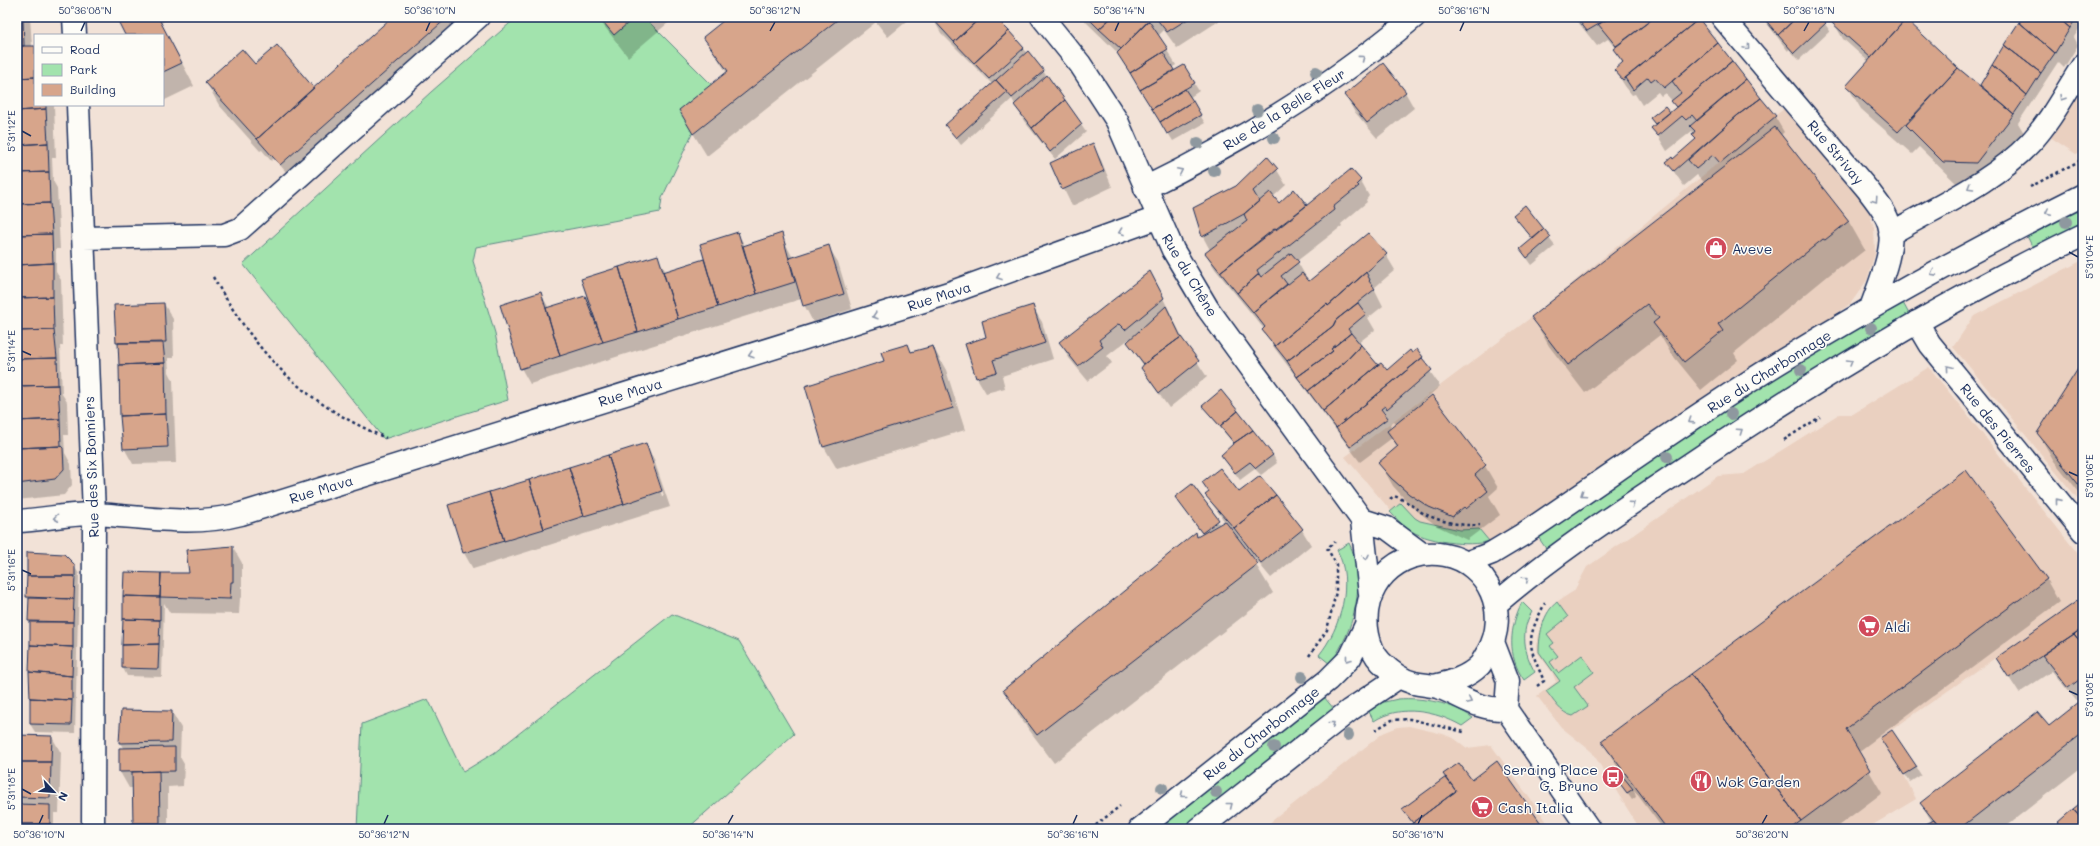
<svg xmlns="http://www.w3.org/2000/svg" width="2100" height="846" font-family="Mali,sans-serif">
<rect width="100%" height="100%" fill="#f2e2d7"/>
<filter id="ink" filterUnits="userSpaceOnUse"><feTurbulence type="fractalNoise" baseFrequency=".025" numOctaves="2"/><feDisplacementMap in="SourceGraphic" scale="8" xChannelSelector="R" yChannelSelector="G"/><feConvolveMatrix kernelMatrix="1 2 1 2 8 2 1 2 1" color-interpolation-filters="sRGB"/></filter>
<g filter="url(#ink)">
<path fill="#ead0c0" d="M2083 86V151L2076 154 2050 137Z
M1786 107 1865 203 1870 215 1874 227 1875 253 1867 280 1851 303 1832 317 1681 413 1499 537 1478 544 1455 543 1419 535 1403 525 1345 457 1529 319Z
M2083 260V505L1953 347 1974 316Z
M1929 367 2083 560V597L1880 738 1904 775 1916 799 1866 829H1640L1592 752 1561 727 1537 696 1556 682 1552 672 1538 653 1537 646 1540 627 1547 613 1558 601 1574 591 1587 567 1718 476 1744 474 1839 414H1853Z
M1409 726 1443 734 1455 739 1467 748 1491 745 1552 829H1262L1383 733 1398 727Z"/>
<path fill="#a2e3ad" stroke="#5e8986" d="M517 17H644L714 87 662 198 660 212 476 247 473 261 495 333 508 400 384 439 243 264 431 92Z
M2083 205V222L2033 248 2026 234Z
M1902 301 1909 314 1753 409 1547 550 1538 537 1674 443 1797 364Z
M1401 503 1415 518 1420 521 1460 530 1479 529 1489 541C1470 548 1424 541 1408 529 1401 524 1396 518 1390 512Z
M1349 543C1368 581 1354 631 1330 664L1319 655C1341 628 1354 582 1337 550Z
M1522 602 1532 612C1520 630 1524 654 1535 672L1524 680C1507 656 1509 628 1522 602Z
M1557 602 1568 617 1547 634 1554 643 1550 646 1558 656 1550 662 1558 673 1582 655 1594 672 1574 687 1588 706 1573 716C1560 713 1554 701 1546 691L1560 681 1539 652V648C1540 632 1543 613 1557 602Z
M672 614 739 641 794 734 687 829H357L362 724 428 699 463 772 494 753Z
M1324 697 1334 709 1182 829H1158Z
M1398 699C1422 697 1453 703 1473 718L1462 726C1436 711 1400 704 1374 721L1368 710 1380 703Z"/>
<path fill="#0003" fill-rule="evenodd" d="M17 17H30L32 47H35V105H54L56 158H52L53 181 57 188 60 249H56V272L61 280 63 346H60L62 394 67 402 68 435H64L65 453 71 464 72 485 64 495 17 500Z
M117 17H171L161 23 194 86 163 101V35H126Z
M394 17H461L286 172 274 158 271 161 262 150 260 151 219 105 206 82 255 65 314 89Z
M597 17H675L628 57Z
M729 17H912L888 37 876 22 707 156 693 133 727 73 704 37Z
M932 17H994L1043 71 1086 132 1055 159 1024 121 1012 99 961 145 946 125 992 84 941 33Z
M1083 17H1225L1177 48 1164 30 1158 36 1176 65 1171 68 1173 72 1183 66 1199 91 1189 98 1205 123 1173 141 1118 53 1086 22Z
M1574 17H1695L1775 117 1784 132 1780 136 1849 222 1865 250 1842 268 1840 266 1734 353 1738 360 1701 390 1670 352 1660 335 1585 393 1549 346 1533 318 1705 183 1697 175 1684 186 1667 162 1673 160 1696 140 1694 134 1692 131 1667 151 1653 128 1655 126 1651 118 1670 113 1676 108 1674 103 1665 93 1661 96 1658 92 1642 105 1635 94 1632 95 1625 86 1615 70 1623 64 1614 49 1615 48 1608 39 1597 46Z
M1762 17H1820L1830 31 1799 60 1789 49 1788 51Z
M1839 17H1901L1984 90 1981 85 2023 17H2083V23L2074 37 2078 45 2064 68 2058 62 2018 123 2027 138 1990 185 1957 184 1919 147 1912 154 1861 109 1848 87 1869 62 1843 39 1834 23Z
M1405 92 1414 108 1377 138 1354 111 1345 95Z
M1092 145 1101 160 1112 187 1072 206 1051 163Z
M1277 170 1286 185 1273 197 1279 204 1294 191 1307 207 1360 180 1369 196 1366 200 1367 202 1341 224 1342 226 1297 261 1309 282 1386 255 1395 270 1374 288 1383 306 1368 318 1375 330 1358 343 1378 366 1387 371 1416 351 1440 386 1422 402 1485 466 1498 488 1489 496 1500 515 1467 540 1437 526 1412 507 1393 486 1380 463 1398 448 1392 438 1360 462 1273 346 1264 329 1215 269 1206 254 1210 250 1203 237 1194 208ZM1394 421 1397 424 1392 428 1390 424Z
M1525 207 1555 246 1532 265 1521 250 1533 240 1514 215Z
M738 234 745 246 781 235 793 258 828 246 838 262 852 309 813 322 801 299 530 384 521 368 540 293 549 308 587 296 582 280 657 256 666 272 705 260Z
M1158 288 1185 343 1207 377 1169 408 1152 384 1142 368 1144 366 1128 342 1130 340 1129 339 1107 356 1112 363 1088 381 1069 358 1060 342Z
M164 304 173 319 174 358H168L169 372 173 380 176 463 133 464 124 448 119 346 117 343Z
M1032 306 1042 322 1053 359 1002 376 1005 388 986 393 977 378 987 337Z
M908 345 912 353 933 347 946 370 965 430 837 469 824 447 806 387 885 362Z
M2083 363V497L2054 461 2038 433Z
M1203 407 1273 455 1277 463 1261 475 1255 469 1240 480 1222 455 1234 444Z
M645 444 654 460 670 507 473 569 464 553 449 506ZM650 459H652L664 496H662Z
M1192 485 1220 525 1225 522 1206 495 1239 493 1302 530 1311 545 1271 578 1251 554 1250 555 1273 593 1054 763 1021 719 1005 690 1196 534 1198 538 1203 535 1176 497Z
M233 547 242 563V597L240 598 239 614 170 613 164 603 162 677 127 676 123 668 125 573 190 574Z
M74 566 79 574 75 733 35 732 30 724 31 624 29 621 30 602 27 597Z
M2046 579 2059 602 1858 752 1882 793 1834 829H1663L1634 790 1636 797 1632 800 1616 777 1621 773 1602 741Z
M2083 599V766L2002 829H1921L1932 822 1921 803 2049 727 2079 704 2052 671 2019 693 1997 659Z
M122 711 172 712 181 728 180 757 184 764 183 786 168 787V829H138L134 823 133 788H129L120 772 124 749 120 743Z
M17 736 52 737 61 753 59 813H54V829H17Z
M1886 746 1916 767 1921 775 1910 782Z"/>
<path fill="#d7a58b" stroke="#1b2f5e" d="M17 17H23L24 46H17Z
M116 17H158L182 63 163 72V35H125Z
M392 17H448L280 165 257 139Z
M599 17H635L614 35Z
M728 17H841L693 134 679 110 728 71 703 37Z
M931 17H981L954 42Z
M981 17H995L1009 31 974 63 954 42Z
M1087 17H1112L1099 29Z
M1112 17H1152L1121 49 1099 29Z
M1155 17H1191L1167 32Z
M1576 17H1611L1587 31Z
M1611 17H1655L1616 46 1598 24Z
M1655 17H1697L1699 19 1623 80 1614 70 1623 62 1613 49Z
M1763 17H1797L1778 35Z
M1797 17H1821L1826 23 1794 53 1778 35Z
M1838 17H1903L1906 19 1871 58 1832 23Z
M2022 17H2057L2070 28 2055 53 2019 22Z
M2057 17H2077L2070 28Z
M1699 19 1718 43 1664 88 1655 78 1651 81 1648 77 1633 90 1625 78Z
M1906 19 1958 68 1898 132 1846 86Z
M1149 21 1168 49 1130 73 1117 53Z
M2019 22 2055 53 2041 73 2004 45Z
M1009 31 1024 48 989 79 974 63Z
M1718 43 1732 61 1676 107 1671 101 1681 93 1672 81Z
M277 45 314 88 257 139 205 82 242 49 255 64Z
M2004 45 2041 73 2027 95 1992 65Z
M17 46H35V77L17 78Z
M1028 51 1044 71 1012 98 996 80Z
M1163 52 1174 70 1140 90 1130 73Z
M1732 61 1746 79 1697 121 1692 115 1686 120 1682 116 1658 136 1651 128Z
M1383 63 1406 92 1367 123 1344 95Z
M1184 65 1195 83 1152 109 1140 90Z
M1992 65 2027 95 2014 114 1980 85Z
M1958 68 2014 114 1976 163 1943 162 1906 125Z
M1047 75 1065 100 1032 128 1014 105Z
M35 77V105H46V109L17 111V78Z
M1746 79 1761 98 1738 115 1674 171 1666 162 1672 157 1673 159 1696 139 1692 135 1695 131 1690 126Z
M996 80 1007 92 956 138 945 125Z
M1185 89 1193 101 1160 122 1152 109Z
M1761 98 1776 116 1720 163 1713 155 1696 169 1688 160 1738 115Z
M1065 100 1082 124 1050 152 1032 128Z
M1193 101 1201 115 1167 134 1160 122Z
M1665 106 1670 112 1655 124 1650 118Z
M46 109 48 143 17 145V111Z
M1775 127 1849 221 1825 240 1823 239 1718 324 1723 331 1684 362 1653 323 1659 318 1647 304 1568 365 1531 317Z
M48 143 49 172 17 173V145Z
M1093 143 1104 171 1062 190 1050 163Z
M1267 156 1278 169 1253 191 1259 201 1244 214 1202 237 1193 208 1236 186Z
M1351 169 1361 180 1357 184 1359 186 1333 207 1334 210 1257 270 1259 274 1237 293 1220 272 1274 229 1276 230 1295 215Z
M49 172 50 203 17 204V173Z
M1294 189 1307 205 1220 272 1205 253 1247 221 1244 214 1270 192 1279 203Z
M50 203 52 234 17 235V204Z
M1525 205 1544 229 1533 239 1513 215Z
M1544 229 1551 237 1527 258 1520 249Z
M738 232 757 294 718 307 700 244Z
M782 233 795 282 757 294 743 246Z
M1368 233 1387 254 1328 306 1327 304 1275 346 1262 330 1265 327 1253 312 1302 273 1309 281Z
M52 234 53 263 17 265V235Z
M829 245 844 294 803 306 789 258Z
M1291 253 1299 262 1281 276 1287 284 1253 312 1237 293 1259 274 1261 277Z
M658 255 678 319 638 332 619 267Z
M704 259 718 307 678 319 663 272Z
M53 263V297L17 298V265Z
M619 267 638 332 603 342 581 279Z
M1150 271 1164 298 1125 330 1119 324 1099 340 1103 347 1078 366 1059 342Z
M1366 272 1370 280 1369 281 1375 289 1336 320 1333 326 1287 361 1275 346 1327 304 1328 306Z
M541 292 560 356 520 369 500 305Z
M585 296 603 342 560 356 546 308Z
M53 297 54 330 17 331V298Z
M164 303 166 342 116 343 114 305Z
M1358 303 1366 314 1348 329 1351 333 1331 349 1333 351 1297 377 1287 361 1333 326 1336 320Z
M1033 305 1045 343 993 360 997 372 976 378 965 344 986 337 982 321Z
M1166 306 1181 337 1144 364 1127 342Z
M54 330 57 358 17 359V331Z
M1351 333 1361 345 1345 362 1308 391 1297 377 1333 351 1331 349Z
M1181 337 1199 361 1159 393 1141 368 1144 364Z
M118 343H163L165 363 119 365Z
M908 344 911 352 933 346 953 408 823 447 805 386 884 361 881 352Z
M1361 345 1378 365 1323 411 1308 391 1345 362Z
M1417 349 1423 357 1336 428 1323 411 1378 365 1381 363 1387 370 1410 350 1412 353Z
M57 358 58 385 17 386V359Z
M1422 358 1432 370 1387 409 1385 406 1381 409 1388 418 1350 447 1336 428Z
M2083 361V490L2037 433Z
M165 363 166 414 120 416 119 365Z
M58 385 60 419 17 421V386Z
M1221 390 1238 411 1220 426 1202 406Z
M1432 395 1486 465 1475 475 1488 491 1466 509 1464 507 1454 515 1453 517 1429 507 1409 494 1391 478 1378 463 1398 446 1387 431Z
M1238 411 1253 430 1234 443 1220 426Z
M166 414 168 447 123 449 120 416Z
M60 419 61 446 17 448V421Z
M1253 430 1273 455 1256 468 1250 462 1235 473 1221 455 1234 443Z
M646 443 662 491 624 504 608 455Z
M61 446 63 448 64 469 55 479 17 484V448Z
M608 455 624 504 584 516 569 467Z
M569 467 584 516 544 529 529 480Z
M1220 468 1239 492 1260 476 1276 495 1234 528 1205 495 1209 492 1202 482Z
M1966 470 2047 579 1846 729 1870 770 1801 821 1691 674Z
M529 480 544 529 504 541 489 492Z
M1192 484 1219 520 1202 533 1175 497Z
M489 492 504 541 463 553 448 505Z
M1276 495 1303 529 1261 563 1234 528Z
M1225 521 1258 564 1037 735 1003 690 1196 532 1197 537Z
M233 546V582H231L230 599 160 597 161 573H189L186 550Z
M27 552 64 554 75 565V576H27Z
M124 572 161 573 160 597 123 596Z
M27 576H75L74 599 26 597Z
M123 596 160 597V620L123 619Z
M2083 597V628L2009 678 1996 658Z
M29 598 74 599 73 622 28 621Z
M123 619 160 620 159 644 122 645Z
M30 622H73V647L30 645Z
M2083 628V645L2074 634Z
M2074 634 2083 645V677L2068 688 2042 655Z
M159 644 158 669 122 668V645Z
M30 645 73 647 72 676 29 672Z
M29 672 72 676V700L30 698Z
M1691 674 1801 821 1790 829H1667L1601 741Z
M30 698 72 700 71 725 30 724Z
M2083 699V733L1959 829H1941L1920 803 2037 712 2049 726Z
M121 710 172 711 171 742 119 743Z
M1892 730 1917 767 1904 775 1880 738Z
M17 735 52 736 51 762H17Z
M175 747V771L119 772V748Z
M1497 761 1545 829H1405L1456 791 1443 774 1459 763 1472 780Z
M17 762H51L50 798 17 797Z
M159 771 160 823H133L132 772Z
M1620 773 1633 789 1627 793 1615 777Z
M1446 777 1456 791 1413 823 1402 809Z
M2083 801V821L2073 809Z
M17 804 50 805V824H17Z
M2073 809 2083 821V827L2080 829H2062L2057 823Z
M1934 820 1941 829H1918L1922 826Z
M17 824H50V829H17Z"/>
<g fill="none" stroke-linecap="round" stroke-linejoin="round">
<g stroke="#1b2f5e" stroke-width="25">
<path id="minor" d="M74 17 75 35
M1722 17 1868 190C1875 200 1886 212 1889 224 1896 247 1879 285 1871 308
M78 105 94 514 93 829
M1145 188C1241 141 1332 86 1414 17
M1890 234C1937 206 1992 183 2030 143 2051 121 2066 91 2083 65
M83 238 224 235 240 229 478 17
M1917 322 1930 344 2083 531
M17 521C43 520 70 513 96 514 145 517 192 527 241 514L949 293 1157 218"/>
</g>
<g stroke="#1b2f5e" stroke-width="25">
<path id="major" d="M1042 17 1080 64 1117 121 1173 250 1208 309 1362 520 1370 594
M1362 520 1387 528 1422 554
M1466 563 1492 553 1522 535C1607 478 1690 418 1777 364 1876 303 1979 247 2083 195
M1496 604C1556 552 1623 509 1689 465 1815 380 1945 301 2083 235
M1493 642 1508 681 1506 709 1589 829
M1434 686C1451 682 1467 678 1480 665 1483 661 1485 656 1488 652 1510 614 1489 563 1445 555 1397 546 1358 588 1368 635 1370 645 1374 655 1381 662 1390 671 1402 680 1414 683 1423 685 1432 685 1441 688 1465 698 1479 710 1506 709
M1140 829 1328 680 1350 658 1366 625
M1199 829 1350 710 1399 677"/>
</g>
<path stroke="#1b2f5e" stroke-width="2.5" stroke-dasharray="3 3" stroke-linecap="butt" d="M2030 187 2083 159
M213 277C259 356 300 401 386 438
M1784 440 1820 417
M1390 499 1394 496C1408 501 1412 507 1423 513 1440 522 1461 526 1480 525
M1309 656 1327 630 1336 592V564L1327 548 1335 542
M1537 686 1544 681C1527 642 1526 641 1545 603
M1375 730 1392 720 1410 719 1464 732
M1091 829 1120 806"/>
<use href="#minor" stroke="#fdfcf7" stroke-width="22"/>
<use href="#major" stroke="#fdfcf7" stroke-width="22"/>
</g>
<g fill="#8e989f">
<circle cx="1316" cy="72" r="6"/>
<circle cx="1257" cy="110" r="6"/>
<circle cx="1274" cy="138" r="6"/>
<circle cx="1198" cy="143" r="6"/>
<circle cx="1214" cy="171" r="6"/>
<circle cx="2066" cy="222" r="6"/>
<circle cx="1871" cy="328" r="6"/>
<circle cx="1801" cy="370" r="6"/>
<circle cx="1731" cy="414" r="6"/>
<circle cx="1667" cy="457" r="6"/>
<circle cx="1302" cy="677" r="6"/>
<circle cx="1348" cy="735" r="6"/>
<circle cx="1274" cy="747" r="6"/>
<circle cx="1162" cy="788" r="6"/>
<circle cx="1216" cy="792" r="6"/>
</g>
<defs><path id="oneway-chevron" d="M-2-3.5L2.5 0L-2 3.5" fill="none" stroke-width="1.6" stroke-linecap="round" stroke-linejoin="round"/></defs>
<g stroke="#8c96aa">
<use href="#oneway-chevron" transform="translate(1747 47) rotate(50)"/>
<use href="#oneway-chevron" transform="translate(1362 58) rotate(-37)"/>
<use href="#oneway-chevron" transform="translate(2062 98) rotate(122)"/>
<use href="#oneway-chevron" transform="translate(1180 171) rotate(-26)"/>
<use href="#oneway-chevron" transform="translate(1970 187) rotate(149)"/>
<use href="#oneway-chevron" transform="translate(1875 200) rotate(56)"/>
<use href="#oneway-chevron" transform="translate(2048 212) rotate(153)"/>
<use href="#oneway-chevron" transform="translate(1121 232) rotate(160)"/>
<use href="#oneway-chevron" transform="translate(1933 273) rotate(151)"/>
<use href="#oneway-chevron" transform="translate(999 277) rotate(160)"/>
<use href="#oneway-chevron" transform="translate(875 316) rotate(163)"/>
<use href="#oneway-chevron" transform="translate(751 355) rotate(163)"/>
<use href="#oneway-chevron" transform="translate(1850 362) rotate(-31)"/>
<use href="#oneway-chevron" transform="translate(1949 368) rotate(-130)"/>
<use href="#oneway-chevron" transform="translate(1691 421) rotate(147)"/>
<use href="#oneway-chevron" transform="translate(1740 431) rotate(-34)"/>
<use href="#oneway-chevron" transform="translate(1583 494) rotate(146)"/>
<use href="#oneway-chevron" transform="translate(2058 501) rotate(-129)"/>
<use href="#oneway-chevron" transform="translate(1632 504) rotate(-34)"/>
<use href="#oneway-chevron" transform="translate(56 518) rotate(173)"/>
<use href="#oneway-chevron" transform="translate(1366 557) rotate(78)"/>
<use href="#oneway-chevron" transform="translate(1526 579) rotate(-39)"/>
<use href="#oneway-chevron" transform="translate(1348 659) rotate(128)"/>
<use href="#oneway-chevron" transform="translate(1469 701) rotate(25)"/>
<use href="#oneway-chevron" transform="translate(1332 724) rotate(-38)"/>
<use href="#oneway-chevron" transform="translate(1183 795) rotate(142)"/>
<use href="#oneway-chevron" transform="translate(1230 805) rotate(-38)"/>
</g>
</g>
<path fill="none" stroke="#1b2f5e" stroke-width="1.5" d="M81 31 85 22M426 31 430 22M770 31 775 22M1115 31 1119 22M1460 31 1464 22M1804 31 1809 22M22 131 31 136M2069 252 2078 257M22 351 31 355M2069 472 2078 476M22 570 31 574M2069 691 2078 695M22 789 31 794M39 824 43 815M384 824 388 815M728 824 733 815M1073 824 1077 815M1418 824 1422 815M1762 824 1767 815"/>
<defs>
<g id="shop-disc" transform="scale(1.15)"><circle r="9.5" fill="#d1495b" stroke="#fdfcf7"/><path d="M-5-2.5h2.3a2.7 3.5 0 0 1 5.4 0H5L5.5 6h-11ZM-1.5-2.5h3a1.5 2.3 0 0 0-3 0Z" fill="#fff"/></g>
<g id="supermarket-disc" transform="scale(1.15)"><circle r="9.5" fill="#d1495b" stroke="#fdfcf7"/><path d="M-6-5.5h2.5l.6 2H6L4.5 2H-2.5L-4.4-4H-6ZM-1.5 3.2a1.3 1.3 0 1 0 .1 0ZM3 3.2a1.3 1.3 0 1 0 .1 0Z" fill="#fff"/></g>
<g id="bus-disc" transform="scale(1.15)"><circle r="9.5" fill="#d1495b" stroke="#fdfcf7"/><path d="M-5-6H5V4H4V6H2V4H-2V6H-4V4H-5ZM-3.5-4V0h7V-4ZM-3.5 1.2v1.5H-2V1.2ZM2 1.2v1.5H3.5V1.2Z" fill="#fff"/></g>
<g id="restaurant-disc" transform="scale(1.15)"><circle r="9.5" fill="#d1495b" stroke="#fdfcf7"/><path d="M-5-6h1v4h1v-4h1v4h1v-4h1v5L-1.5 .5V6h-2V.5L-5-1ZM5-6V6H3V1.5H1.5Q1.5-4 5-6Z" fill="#fff"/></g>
</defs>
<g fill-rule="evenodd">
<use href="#shop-disc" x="1716" y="248"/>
<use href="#supermarket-disc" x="1869" y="626"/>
<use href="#bus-disc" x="1613" y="777"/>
<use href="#restaurant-disc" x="1701" y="781"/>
<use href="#supermarket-disc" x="1482" y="807"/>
</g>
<g text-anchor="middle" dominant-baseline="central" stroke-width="3" stroke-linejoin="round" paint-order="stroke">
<g font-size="14" fill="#1b2f5e" stroke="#fdfcf7">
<text transform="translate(1284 109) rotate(-32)">Rue de la Belle Fleur</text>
<text transform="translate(1836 152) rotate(50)">Rue Strivay</text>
<text transform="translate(1190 275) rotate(59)">Rue du Chêne</text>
<text transform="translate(939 296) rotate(-18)">Rue Mava</text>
<text transform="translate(1769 371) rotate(-32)">Rue du Charbonnage</text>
<text transform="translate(630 392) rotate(-17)">Rue Mava</text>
<text transform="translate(1998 428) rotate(51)">Rue des Pierres</text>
<text transform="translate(91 467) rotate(-92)">Rue des Six Bonniers</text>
<text transform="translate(321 489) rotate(-17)">Rue Mava</text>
<text transform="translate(1261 733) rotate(-38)">Rue du Charbonnage</text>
</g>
<g font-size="14" fill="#1b2f5e" stroke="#fdfcf7" text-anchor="start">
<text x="1732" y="248">Aveve</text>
<text x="1884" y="626">Aldi</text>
<text x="1598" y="769" text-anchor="end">Seraing Place<tspan x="1598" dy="16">G. Bruno</tspan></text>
<text x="1716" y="781">Wok Garden</text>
<text x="1498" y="807">Cash Italia</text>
</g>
</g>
<rect width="2100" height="846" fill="none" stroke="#fdfcf7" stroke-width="44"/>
<rect x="34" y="34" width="130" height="72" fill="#fdfcf7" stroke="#a3aaba"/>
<rect x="42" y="47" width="20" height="6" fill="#fdfcf7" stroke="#a3aaba"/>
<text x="70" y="54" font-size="12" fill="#1b2f5e">Road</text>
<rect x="42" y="64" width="20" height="12" fill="#a2e3ad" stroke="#a3aaba"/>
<text x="70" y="74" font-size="12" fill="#1b2f5e">Park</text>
<rect x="42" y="84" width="20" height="12" fill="#d7a58b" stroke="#a3aaba"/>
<text x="70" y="94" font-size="12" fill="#1b2f5e">Building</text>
<g transform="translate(54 792) rotate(116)" stroke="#fdfcf7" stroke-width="3" paint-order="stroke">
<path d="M0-3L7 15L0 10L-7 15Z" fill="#1b2f5e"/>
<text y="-6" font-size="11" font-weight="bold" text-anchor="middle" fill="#1b2f5e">N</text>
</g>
<rect x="22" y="22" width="2056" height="802" fill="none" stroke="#1b2f5e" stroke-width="1.5"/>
<g font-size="10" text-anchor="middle" fill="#1b2f5e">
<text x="85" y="14">50°36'08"N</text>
<text x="430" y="14">50°36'10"N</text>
<text x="775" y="14">50°36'12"N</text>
<text x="1119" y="14">50°36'14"N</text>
<text x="1464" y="14">50°36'16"N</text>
<text x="1809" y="14">50°36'18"N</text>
<text transform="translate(11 131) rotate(-90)" y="4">5°31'12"E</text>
<text transform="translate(2089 257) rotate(-90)" y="4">5°31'04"E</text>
<text transform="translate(11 351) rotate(-90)" y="4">5°31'14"E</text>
<text transform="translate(2089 476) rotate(-90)" y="4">5°31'06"E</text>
<text transform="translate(11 570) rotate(-90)" y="4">5°31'16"E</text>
<text transform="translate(2089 695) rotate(-90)" y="4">5°31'08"E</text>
<text transform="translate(11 789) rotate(-90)" y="4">5°31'18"E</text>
<text x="39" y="838">50°36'10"N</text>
<text x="384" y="838">50°36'12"N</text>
<text x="728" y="838">50°36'14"N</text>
<text x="1073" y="838">50°36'16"N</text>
<text x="1418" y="838">50°36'18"N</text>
<text x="1762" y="838">50°36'20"N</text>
</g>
</svg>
